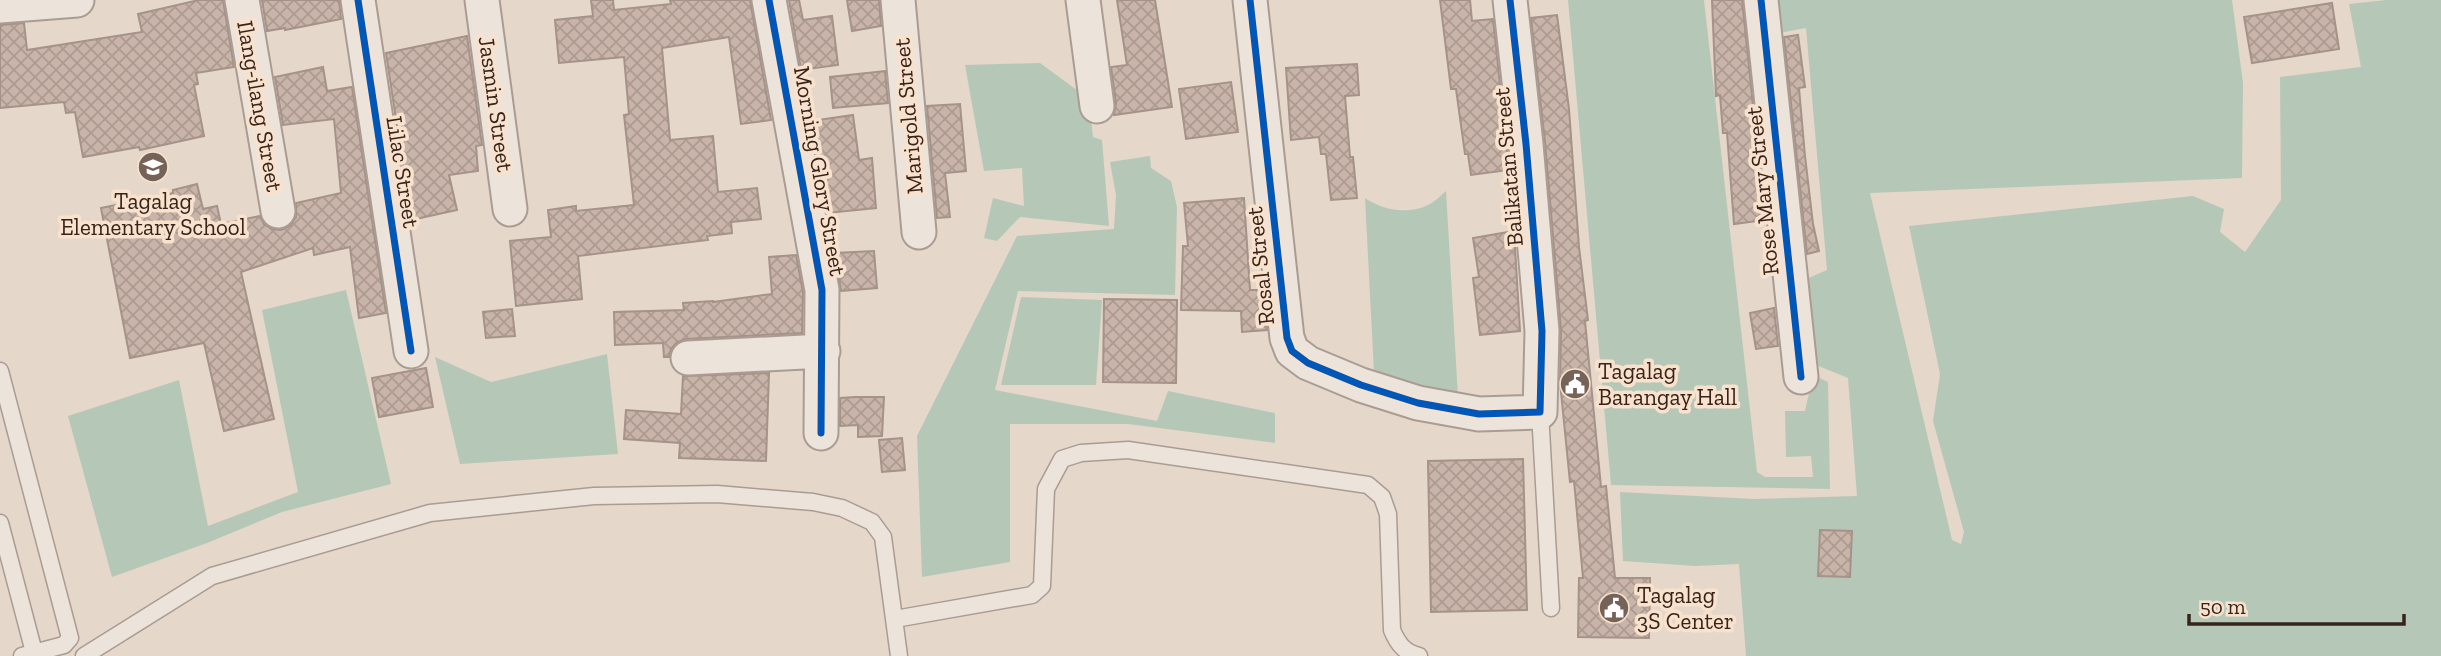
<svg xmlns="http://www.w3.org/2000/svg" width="2441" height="656" font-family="'Zilla Slab',serif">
<defs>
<pattern id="building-cross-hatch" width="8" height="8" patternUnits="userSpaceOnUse" patternTransform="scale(1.75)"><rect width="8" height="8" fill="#c9b4a9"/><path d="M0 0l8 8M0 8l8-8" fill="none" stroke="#ad9a91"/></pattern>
</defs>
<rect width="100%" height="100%" fill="#e5d7c9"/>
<path fill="#b5c8b8" d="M1568 0H1704L1757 472 1765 477H1813L1811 456 1786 457 1785 411H1805L1813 375 1828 382 1830 489 1611 485Z
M1775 0H2232L2243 83 2242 178 1870 193 1952 540 1961 544 1964 532 1933 421 1940 374 1909 226 2193 196 2224 209 2220 232 2245 252 2281 200 2280 77 2361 67 2349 4 2386 0H2441V656H1746L1739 564 1696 566 1623 561 1620 492 1754 499 1857 496 1848 378 1811 363 1804 280 1827 270 1806 28 1779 33Z
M1040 63 1089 99 1093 137 1102 140 1109 226 1020 217 997 241 984 238 993 198 1024 206 1022 168 984 171 965 65Z
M1150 156 1151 168 1171 181 1177 207 1175 295 1018 291 995 390 1157 421 1168 391 1275 413V443L1128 424H1010V562L922 577 917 436 1017 236 1114 229 1116 195 1110 162Z
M1446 191 1458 397 1374 372 1365 198C1382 210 1408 215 1428 205 1435 202 1441 195 1446 191Z
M346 290 391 484 282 512 207 543 112 577 68 416 179 380 208 526 298 492 262 310Z
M1021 297 1102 300 1096 385H1001Z
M607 354 618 454 460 464 435 357 491 382Z"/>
<path fill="url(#building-cross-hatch)" stroke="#a59289" stroke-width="2" d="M199 0H223L234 67 196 73 198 84 194 85 204 136 140 150 139 147 83 157 75 112 66 113 64 102 0 108V25L24 23 27 50 142 32 138 14Z
M262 0H339L341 19 285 30V28L267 31Z
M591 0H613L614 10 671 4 670 0H750L771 120 741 124 729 37 662 48 670 140 713 136 718 192 757 188 761 219 731 222 732 233 707 236 708 240 578 256 582 299 516 306 510 241 551 237 548 210 576 206V211L634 205 624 115 629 114 624 57 559 63 555 20 593 16Z
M789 0H799L803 20 832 16 838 65 801 70Z
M847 0H879L881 26 852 31Z
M1117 0H1155L1172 107 1114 115 1116 103 1111 67 1127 65Z
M1440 0H1470L1472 21 1493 19 1509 170 1471 175 1468 154H1465L1456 89H1451Z
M1712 0H1742L1765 220 1734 224 1727 133H1723L1720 95 1716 96Z
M2332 3 2339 49 2252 63 2244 17Z
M1557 15 1569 109 1579 247 1588 320 1585 321 1601 487 1606 486 1615 578H1650L1649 638 1578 637 1579 578H1583L1574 481 1570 482 1560 382 1561 330 1545 142 1531 18Z
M1798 35 1805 87 1799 88 1805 156 1813 224 1819 251 1807 254 1784 37Z
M467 36 482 145 476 146 478 171 449 175 457 210 411 220 386 53Z
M1357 64 1359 95 1345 96 1350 157H1353L1357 198 1331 200 1326 154H1321L1319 137 1291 140 1286 68Z
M323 67 327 91 352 87 386 313 359 318 350 247 314 255 313 248 241 272 274 419 224 431 204 343 130 358 101 208 173 193V190L197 184 203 209 217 206 221 224 260 216 264 224 272 229 281 230 290 226 296 217V203L341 193 334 119 283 125 275 77Z
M885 71 888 103 833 108 830 77Z
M1231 82 1238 132 1186 139 1179 89Z
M960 104 966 171 945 173 950 217 937 218 927 106Z
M853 115 859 160 872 158 876 208 827 213 811 121Z
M1244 198 1250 290H1262L1267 330 1242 332 1241 311 1181 310 1183 246H1188L1184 203Z
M1514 231 1520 331 1480 335 1473 278 1479 277 1473 238Z
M874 251 877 288 841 291 835 253Z
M796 255 803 292 802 333 687 339 677 342 671 349 669 357H664L663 343 615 345 614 312 684 310 683 303 713 301V302L772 294 769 257Z
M1104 299 1177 300 1176 383 1103 382Z
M1774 308 1778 346 1756 349 1750 313Z
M512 309 515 336 486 338 483 312Z
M426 368 433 407 379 417 372 378Z
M769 373 766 461 679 458 680 443 624 439 626 410 681 414 683 376Z
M856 397H884L882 436 858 437V425L840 426V398Z
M902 438 905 470 882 472 879 440Z
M1523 459 1527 610 1431 612 1428 461Z
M1820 530 1852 531 1850 577 1818 576Z"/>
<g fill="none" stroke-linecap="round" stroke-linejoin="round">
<g stroke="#aa9c93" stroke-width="19">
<path id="service" d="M0 371 70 638 64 645 22 656
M1540 412 1551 608
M0 523 35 656
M895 619 1032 595 1042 586 1046 489 1062 459 1081 453 1128 450 1368 485 1382 497 1388 514 1392 630C1398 644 1404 652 1419 656
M84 656 212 576 430 513 594 496 717 494 813 502 842 508 872 522 883 537 899 656"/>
</g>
<g stroke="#aa9c93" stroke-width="37">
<path id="minor" d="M242 0 278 211
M358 0 411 351
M482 0 510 209
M769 0 822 290 821 433
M898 0 919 232
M1083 0 1097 106
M1250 0 1287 338 1292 351 1308 363 1361 385 1418 403 1479 414 1540 412 1542 331 1526 144 1510 0
M1761 0 1801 377
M0 6 77 0
M688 358 823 351"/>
</g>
<use href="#service" stroke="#ece3db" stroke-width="16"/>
<use href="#minor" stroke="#ece3db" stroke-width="33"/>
<g stroke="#f8e2cd" stroke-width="11">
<path id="cycleway" d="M358 0 411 351
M769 0 822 290 821 433
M1250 0 1287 338 1292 351 1308 363 1361 385 1418 403 1479 414 1540 412 1542 331 1526 144 1510 0
M1761 0 1801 377"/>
</g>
<use href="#cycleway" stroke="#0057b8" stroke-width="7"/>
</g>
<defs>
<g id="school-disc" transform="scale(1.575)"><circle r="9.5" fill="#756258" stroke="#f8e2cd"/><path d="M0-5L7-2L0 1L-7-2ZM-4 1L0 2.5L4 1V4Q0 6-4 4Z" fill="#fff"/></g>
<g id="civic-disc" transform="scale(1.575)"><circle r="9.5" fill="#756258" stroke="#f8e2cd"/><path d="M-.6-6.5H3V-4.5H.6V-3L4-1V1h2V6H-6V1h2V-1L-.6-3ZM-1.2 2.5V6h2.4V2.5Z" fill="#fff"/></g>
</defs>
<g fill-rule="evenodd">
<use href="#school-disc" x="153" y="167"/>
<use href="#civic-disc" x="1575" y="384"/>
<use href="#civic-disc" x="1614" y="608"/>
</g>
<g text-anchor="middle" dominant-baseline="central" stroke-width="7" stroke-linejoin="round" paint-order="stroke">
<g font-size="23" fill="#38231b" stroke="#f8e2cd">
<text transform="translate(496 104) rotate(82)">Jasmin Street</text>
<text transform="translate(260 106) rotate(80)">Ilang-ilang Street</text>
<text transform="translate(908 116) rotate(-95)">Marigold Street</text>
<text transform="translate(1508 167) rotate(-95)">Balikatan Street</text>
<text transform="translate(820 171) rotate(80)">Morning Glory Street</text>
<text transform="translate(403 172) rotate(81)">Lilac Street</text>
<text transform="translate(1762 191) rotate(-96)">Rose Mary Street</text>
<text transform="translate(1260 266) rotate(-96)">Rosal Street</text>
</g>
<g font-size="23" fill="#38231b" stroke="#f8e2cd" text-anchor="start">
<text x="153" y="201" text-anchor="middle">Tagalag<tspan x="153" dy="26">Elementary School</tspan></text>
<text x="1598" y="371">Tagalag<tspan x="1598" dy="26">Barangay Hall</tspan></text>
<text x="1637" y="595">Tagalag<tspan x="1637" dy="26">3S Center</tspan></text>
</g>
</g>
<path d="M2189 614v10h215v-10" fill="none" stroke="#38231b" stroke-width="3.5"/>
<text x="2200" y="614" font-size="21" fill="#38231b" stroke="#f8e2cd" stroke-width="5" paint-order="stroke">50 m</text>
</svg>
